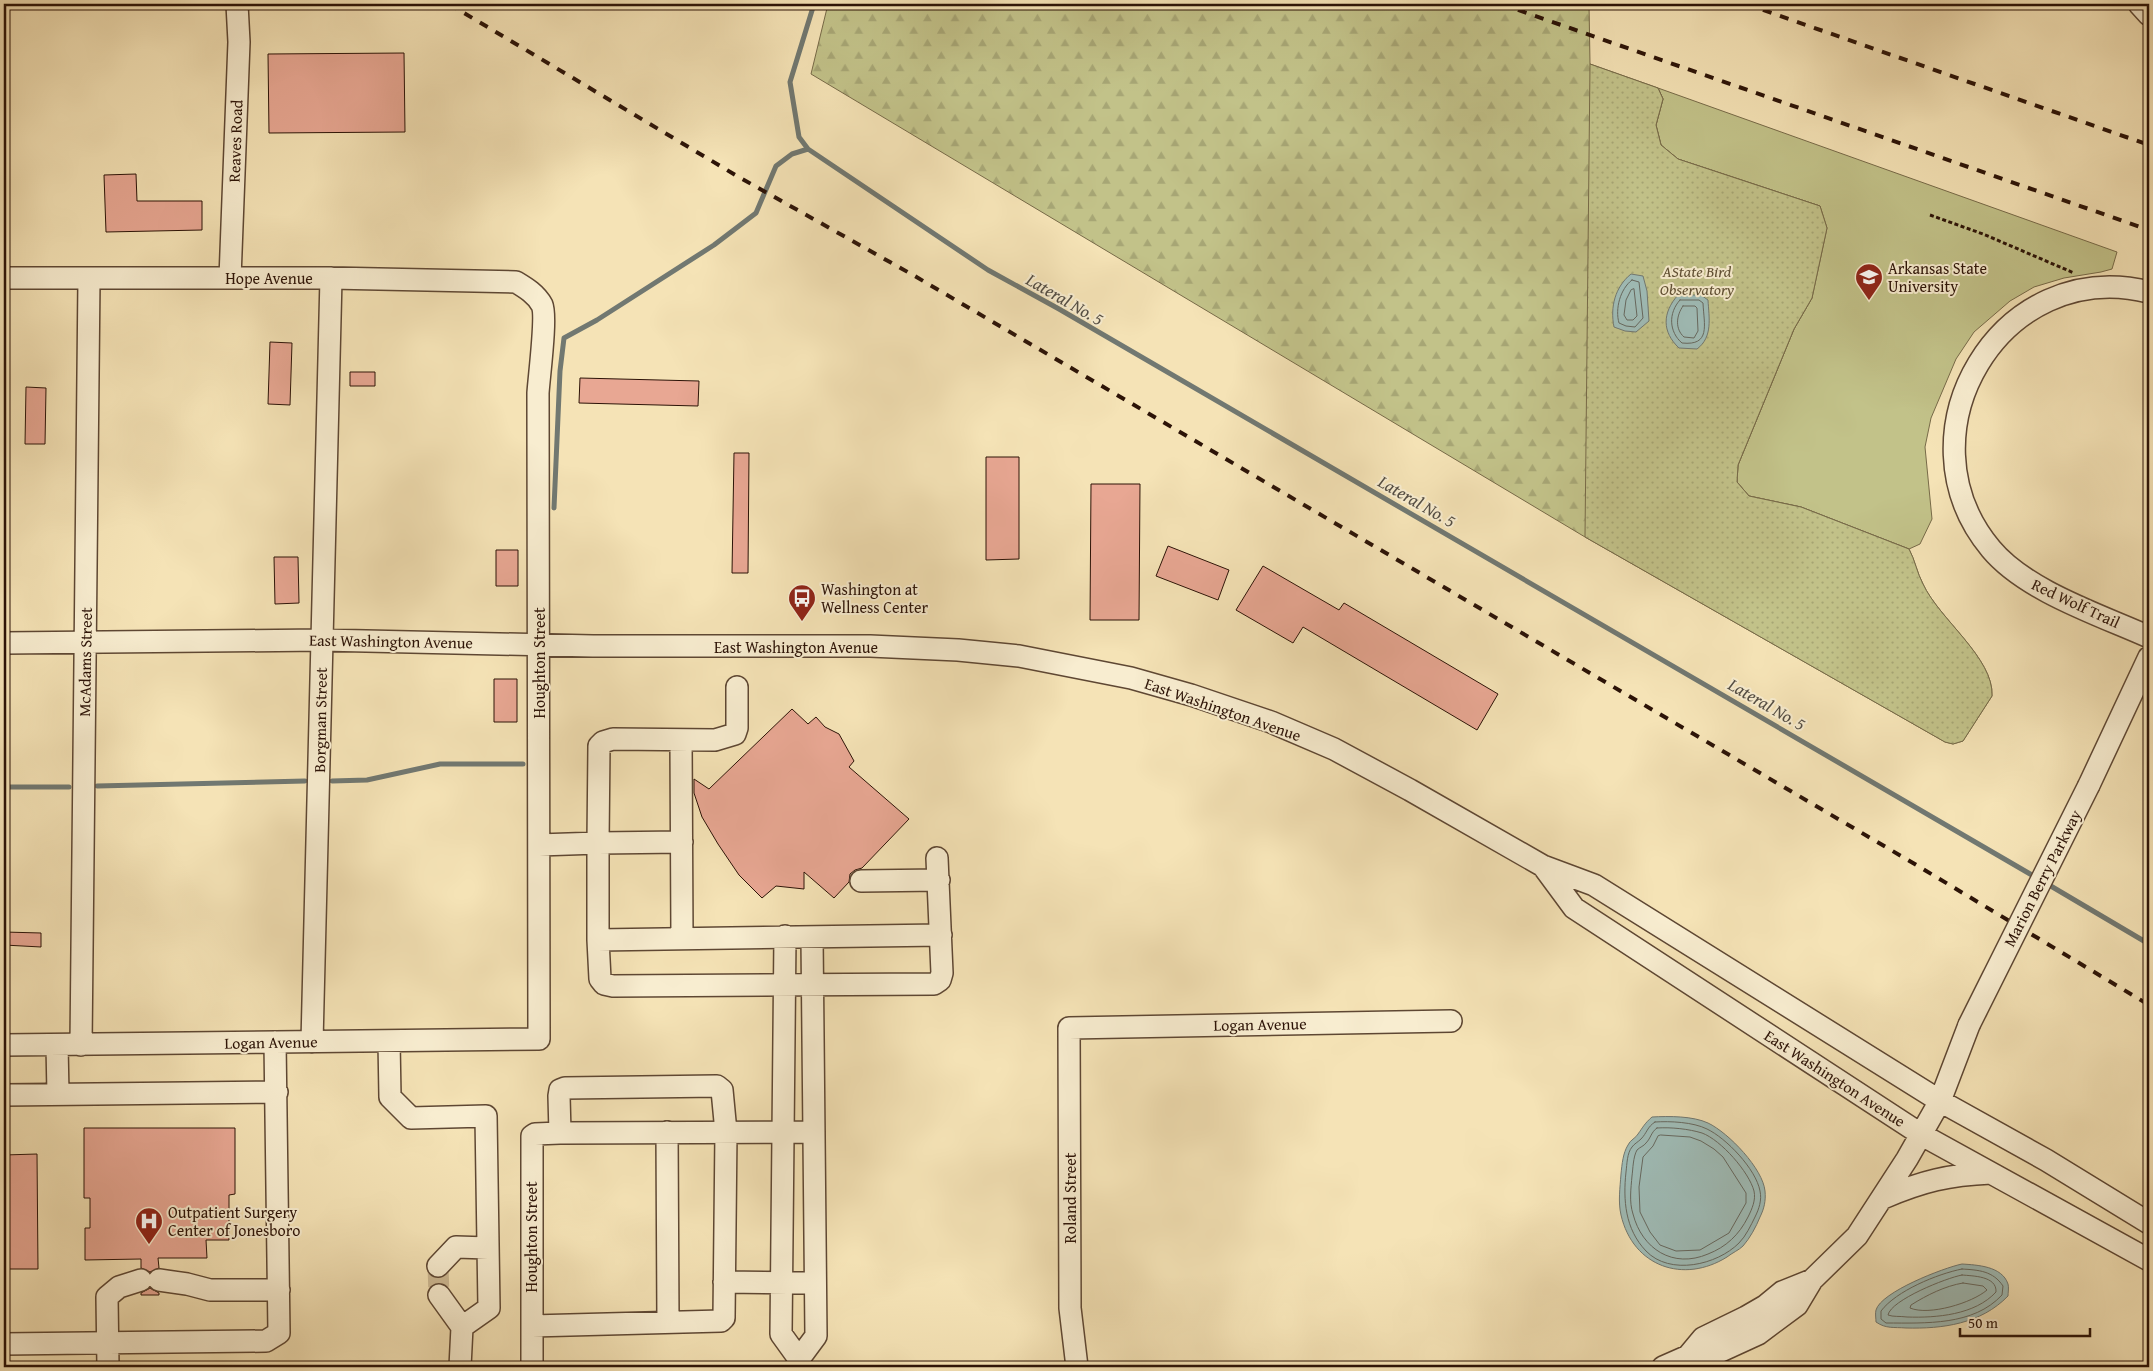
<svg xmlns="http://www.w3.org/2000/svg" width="2153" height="1371" font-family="'Gentium Book Plus',serif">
<defs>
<pattern id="forest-firs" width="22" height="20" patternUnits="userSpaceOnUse" patternTransform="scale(1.25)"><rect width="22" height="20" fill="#c2c289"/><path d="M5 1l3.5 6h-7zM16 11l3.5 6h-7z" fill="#a7a675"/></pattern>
<pattern id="park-dots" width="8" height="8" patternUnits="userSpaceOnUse" patternTransform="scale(1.25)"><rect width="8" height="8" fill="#c2c289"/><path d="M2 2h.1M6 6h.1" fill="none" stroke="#a7a675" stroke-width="1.8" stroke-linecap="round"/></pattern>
</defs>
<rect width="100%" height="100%" fill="#f5e3b6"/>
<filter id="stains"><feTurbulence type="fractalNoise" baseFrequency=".004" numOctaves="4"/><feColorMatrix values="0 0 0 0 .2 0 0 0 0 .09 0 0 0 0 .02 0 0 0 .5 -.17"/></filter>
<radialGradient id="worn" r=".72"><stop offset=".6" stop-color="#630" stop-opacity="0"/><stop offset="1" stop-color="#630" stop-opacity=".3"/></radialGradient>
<path fill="#c2c289" stroke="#776a48" d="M1658 88 2117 252 2112 269 2101 272 2064 278 2034 287 2010 301 1974 332 1956 359 1931 418 1925 447 1932 519 1920 544 1909 549 1801 507 1749 496 1737 482 1738 465 1794 329 1812 298 1820 206 1678 159 1661 145 1656 125 1663 99Z"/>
<path fill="url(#forest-firs)" stroke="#776a48" d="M828 4H1589L1590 64 1658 88 1663 99 1656 125 1661 145 1678 159 1820 206 1827 228 1812 298 1794 329 1738 465 1737 482 1749 496 1801 507 1909 549C1915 560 1917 573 1923 584 1939 619 1994 658 1992 696L1963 741 1953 744 1945 742 1585 537 811 74Z"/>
<path fill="url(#park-dots)" stroke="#776a48" d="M1590 64 1658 88 1663 99 1656 125 1661 145 1678 159 1820 206 1827 228 1812 298 1794 329 1738 465 1737 482 1749 496 1801 507 1909 549C1915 560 1917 573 1923 584 1939 619 1994 658 1992 696L1963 741 1953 744 1945 742 1585 537Z"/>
<path fill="#9fbcb7" stroke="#717871" d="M1631 274 1643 276 1647 291 1649 321 1636 332 1625 331 1614 327C1610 307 1615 287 1631 274Z
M1678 295H1701L1708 300C1709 318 1713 337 1697 349L1679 348C1662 332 1662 313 1678 295Z
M1652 1117C1669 1116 1693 1116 1708 1123 1729 1133 1763 1169 1765 1191 1766 1201 1764 1209 1760 1217 1756 1227 1750 1238 1743 1246 1739 1250 1732 1253 1727 1257 1684 1284 1633 1267 1621 1215 1618 1202 1620 1188 1621 1174 1622 1164 1623 1153 1628 1145 1630 1140 1636 1138 1638 1134 1643 1127 1645 1123 1652 1117Z
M1962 1264C1977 1265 2002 1266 2008 1284 2009 1287 2008 1293 2008 1296 1981 1324 1942 1329 1906 1328 1894 1327 1886 1329 1876 1322 1876 1319 1875 1313 1876 1310 1881 1292 1943 1268 1962 1264Z"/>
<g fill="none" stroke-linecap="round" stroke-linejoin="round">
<path stroke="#66685f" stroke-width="1" d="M1632 280 1639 282 1643 318 1635 327 1626 326 1619 323C1615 309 1620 289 1632 280Z
M1634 289 1637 316 1633 320H1627L1624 315 1626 300 1631 290Z
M1680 300H1699L1703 303C1704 325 1711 346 1682 343 1669 332 1668 313 1680 300Z
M1683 306H1695L1697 308 1698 331 1694 338 1684 337C1675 329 1676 316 1683 306Z
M1655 1122C1670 1121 1693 1122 1707 1129 1726 1138 1756 1169 1760 1191 1762 1200 1759 1209 1755 1217 1751 1225 1746 1236 1739 1243 1717 1265 1670 1276 1646 1251 1625 1229 1623 1200 1626 1172 1627 1164 1627 1153 1632 1147 1634 1144 1638 1142 1641 1139 1647 1133 1647 1127 1655 1122Z
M1657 1128C1671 1127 1689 1129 1702 1133 1721 1140 1749 1172 1754 1191 1756 1200 1752 1209 1748 1217 1739 1235 1726 1247 1708 1254 1673 1269 1642 1249 1633 1214 1629 1202 1631 1188 1632 1176 1633 1169 1633 1157 1637 1150 1640 1147 1644 1146 1646 1143 1651 1138 1651 1132 1657 1128Z
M1661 1135 1690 1137 1701 1141 1714 1149 1723 1157 1746 1193V1203L1729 1233 1700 1250 1676 1251 1660 1245 1650 1232 1640 1212 1639 1187 1643 1157 1653 1146 1658 1136Z
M1962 1269C1979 1270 1993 1271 2003 1286L2002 1295C1973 1326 1926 1323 1886 1323L1881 1319V1311C1896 1291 1937 1274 1962 1269Z
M1962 1275C1973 1276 1997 1276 1996 1292 1975 1315 1936 1318 1907 1317 1900 1316 1893 1317 1888 1315 1891 1300 1946 1278 1962 1275Z
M1963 1283 1983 1286 1987 1290C1972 1303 1929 1316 1910 1308L1911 1305C1927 1295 1945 1286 1963 1283Z"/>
<path stroke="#717871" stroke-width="5" d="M814 4 790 82 799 137 808 149 988 270 1059 309 2037 878
M554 508 560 371 564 338 597 320 714 245 756 213 776 166 792 154 808 149
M332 781 367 780 440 764H523
M97 786 305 781
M4 787H69
M2044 882 2149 944"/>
</g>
<path fill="#e8a793" stroke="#2c1307" d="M404 53 405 132 269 133 268 54Z
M136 174 137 201H202V230L106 232 104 175Z
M270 342 292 343 290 405 268 404Z
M350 372H375V386H350Z
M580 378 699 381 698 406 579 403Z
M26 387 46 388 45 444H25Z
M734 453H749L748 573H732Z
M986 457H1019V559L986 560Z
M1091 484H1140L1139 620H1090Z
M1168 546 1229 570 1218 600 1156 576Z
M496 550H518V586H496Z
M274 557H298L299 603 275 604Z
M1263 566 1339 610 1344 603 1498 694 1477 730 1303 627 1293 643 1236 610Z
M494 679H517V722H494Z
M792 709 808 724 816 717 825 727 839 734 854 761 849 767 909 819 862 868 855 870 850 874 849 882 834 898 804 872V889L776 886 762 898 739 875 718 844 702 817 694 793V779L709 789Z
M4 932 41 933V947L4 945Z
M84 1128H235V1194L229 1195V1240H206L207 1258H158L159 1268 150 1272 141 1268V1259L85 1260V1228H90V1198H84Z
M37 1154 38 1269H4V1155Z
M150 1288 159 1293V1295H141V1293Z"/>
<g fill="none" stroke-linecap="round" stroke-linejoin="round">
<path stroke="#cdb993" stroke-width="21" stroke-dasharray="21 11" stroke-linecap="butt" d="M438 1266 439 1295"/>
<g stroke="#5e4733" stroke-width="24">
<path id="minor" d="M2139 4 2149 15
M4 278H331L516 282C526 288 536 294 542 305 547 316 539 377 538 393L539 1039 4 1045
M230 278 239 42 237 4
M2149 292C2001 255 1895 434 1991 549 2026 591 2100 615 2149 637
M4 643 322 640 593 646H870L958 650 1019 656 1131 678 1191 695 1271 722 1334 749 1410 790 1543 866 1594 885 1940 1101 2046 1160 2149 1223
M681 740 682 938
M2089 785 2149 657
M682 842 598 843 599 746 603 742 613 739 715 740 735 734 737 728V687
M539 845 598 843V940L941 935
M1543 866 1574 908 1922 1135 2149 1260
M861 881 939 880
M785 936 781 1334 799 1359
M598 940 600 979 604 984 613 986 934 984 940 980 942 973 937 858
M389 1041 390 1097 411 1118 486 1116 489 1308 462 1327 460 1367
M312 1042 331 278
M57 1045 58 1094
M81 1045 89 279
M4 1095 277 1092
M667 1132 668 1322
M1883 1198C1923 1181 1948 1175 1991 1173
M438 1266 456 1247 488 1248
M159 1280 187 1284 210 1290H279
M724 1282 815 1283
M439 1295 462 1327
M532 1326 721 1321 724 1318 726 1132 722 1090 717 1086 565 1088 560 1090 559 1096 560 1133
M4 1344 266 1341 279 1333 275 1042
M1688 1356 1703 1338 1746 1317 1765 1306 1782 1292 1812 1280
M108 1367 107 1297 119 1287 141 1280
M532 1367V1136L535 1134 560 1133 814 1132
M798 1367 799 1359 816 1336 812 937
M1077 1367 1070 1308 1069 1028 1451 1021
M1663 1367 1688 1356H1710L1758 1334 1797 1305 1812 1280 1857 1236 1907 1159 1940 1101 1969 1025"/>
</g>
<path stroke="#2c1307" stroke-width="3" stroke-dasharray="4 2.5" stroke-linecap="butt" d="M1930 215 1983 234 2074 273
M1006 1367H1058
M1094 1367 1274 1365V1367"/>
<use href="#minor" stroke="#f8edd0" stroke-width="21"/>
<path stroke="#2c1307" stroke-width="4" stroke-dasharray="9 9" stroke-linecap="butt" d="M449 4 737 176 913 275 1913 863 2149 1005
M1501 4 2149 230
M1746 4 2149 145"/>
<g stroke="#5e4733" stroke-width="24" stroke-linecap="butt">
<path id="minor-bridge" d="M1969 1025 2089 785"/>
</g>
<use href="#minor-bridge" stroke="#f8edd0" stroke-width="21"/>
</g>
<defs>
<g id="university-pin" transform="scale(1.4375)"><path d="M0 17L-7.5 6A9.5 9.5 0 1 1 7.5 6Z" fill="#8f2418" stroke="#f8edd0"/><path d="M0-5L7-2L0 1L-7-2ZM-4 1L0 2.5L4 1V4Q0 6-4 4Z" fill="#fff"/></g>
<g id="bus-pin" transform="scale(1.4375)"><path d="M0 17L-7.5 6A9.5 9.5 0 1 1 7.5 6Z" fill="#8f2418" stroke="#f8edd0"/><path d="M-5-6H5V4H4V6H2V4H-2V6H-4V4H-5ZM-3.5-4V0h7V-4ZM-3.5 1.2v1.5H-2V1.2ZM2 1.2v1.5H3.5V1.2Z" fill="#fff"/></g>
<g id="hospital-pin" transform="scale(1.4375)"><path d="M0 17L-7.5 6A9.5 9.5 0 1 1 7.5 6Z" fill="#8f2418" stroke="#f8edd0"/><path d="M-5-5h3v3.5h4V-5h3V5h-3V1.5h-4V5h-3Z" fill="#fff"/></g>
</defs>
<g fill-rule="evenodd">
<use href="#university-pin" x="1869" y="277"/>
<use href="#bus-pin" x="802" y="598"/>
<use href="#hospital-pin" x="149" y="1221"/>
</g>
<g text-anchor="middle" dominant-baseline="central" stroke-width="4" stroke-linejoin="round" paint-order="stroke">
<g font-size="16" fill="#2c1307" stroke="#f8edd0">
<text transform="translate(235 141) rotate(-88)">Reaves Road</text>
<text x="269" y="278">Hope Avenue</text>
<text transform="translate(2076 603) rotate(25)">Red Wolf Trail</text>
<text transform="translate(391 641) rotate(1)">East Washington Avenue</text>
<text x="796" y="647">East Washington Avenue</text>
<text transform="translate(85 662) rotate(-89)">McAdams Street</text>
<text transform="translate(539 663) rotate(-90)">Houghton Street</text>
<text transform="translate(1223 709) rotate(19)">East Washington Avenue</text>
<text transform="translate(320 720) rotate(-89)">Borgman Street</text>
<text transform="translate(2042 878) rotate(-63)">Marion Berry Parkway</text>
<text transform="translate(1260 1024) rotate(-1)">Logan Avenue</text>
<text transform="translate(271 1042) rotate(-1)">Logan Avenue</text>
<text transform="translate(1835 1078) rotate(33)">East Washington Avenue</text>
<text transform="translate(1070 1198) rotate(-90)">Roland Street</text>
<text transform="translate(531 1237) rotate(-90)">Houghton Street</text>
</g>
<g font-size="16" fill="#2c1307" stroke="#f8edd0" text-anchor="start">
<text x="1888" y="268">Arkansas State<tspan x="1888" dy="18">University</tspan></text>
<text x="821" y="589">Washington at<tspan x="821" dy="18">Wellness Center</tspan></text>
<text x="168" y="1212">Outpatient Surgery<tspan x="168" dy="18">Center of Jonesboro</tspan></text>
</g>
<g font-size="16" font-style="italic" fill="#605034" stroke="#f8edd0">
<text x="1697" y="271">AState Bird<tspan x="1697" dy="18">Observatory</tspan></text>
</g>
<g font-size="18" font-style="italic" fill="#544e45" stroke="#f8edd0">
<text transform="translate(1065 299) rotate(30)">Lateral No. 5</text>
<text transform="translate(1417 501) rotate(30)">Lateral No. 5</text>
<text transform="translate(1767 704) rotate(30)">Lateral No. 5</text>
</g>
</g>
<rect width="2153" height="1371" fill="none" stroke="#f5e3b6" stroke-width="20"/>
<rect x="5" y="5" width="2143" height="1361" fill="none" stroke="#2c1307" stroke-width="2.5"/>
<rect x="10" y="10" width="2133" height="1351" fill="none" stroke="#2c1307"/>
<path d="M1960 1328v8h130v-8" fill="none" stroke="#2c1307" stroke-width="2.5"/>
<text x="1968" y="1328" font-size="15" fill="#2c1307" stroke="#f8edd0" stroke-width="4" paint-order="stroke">50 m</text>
<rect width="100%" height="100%" filter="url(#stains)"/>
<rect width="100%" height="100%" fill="url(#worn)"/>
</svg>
